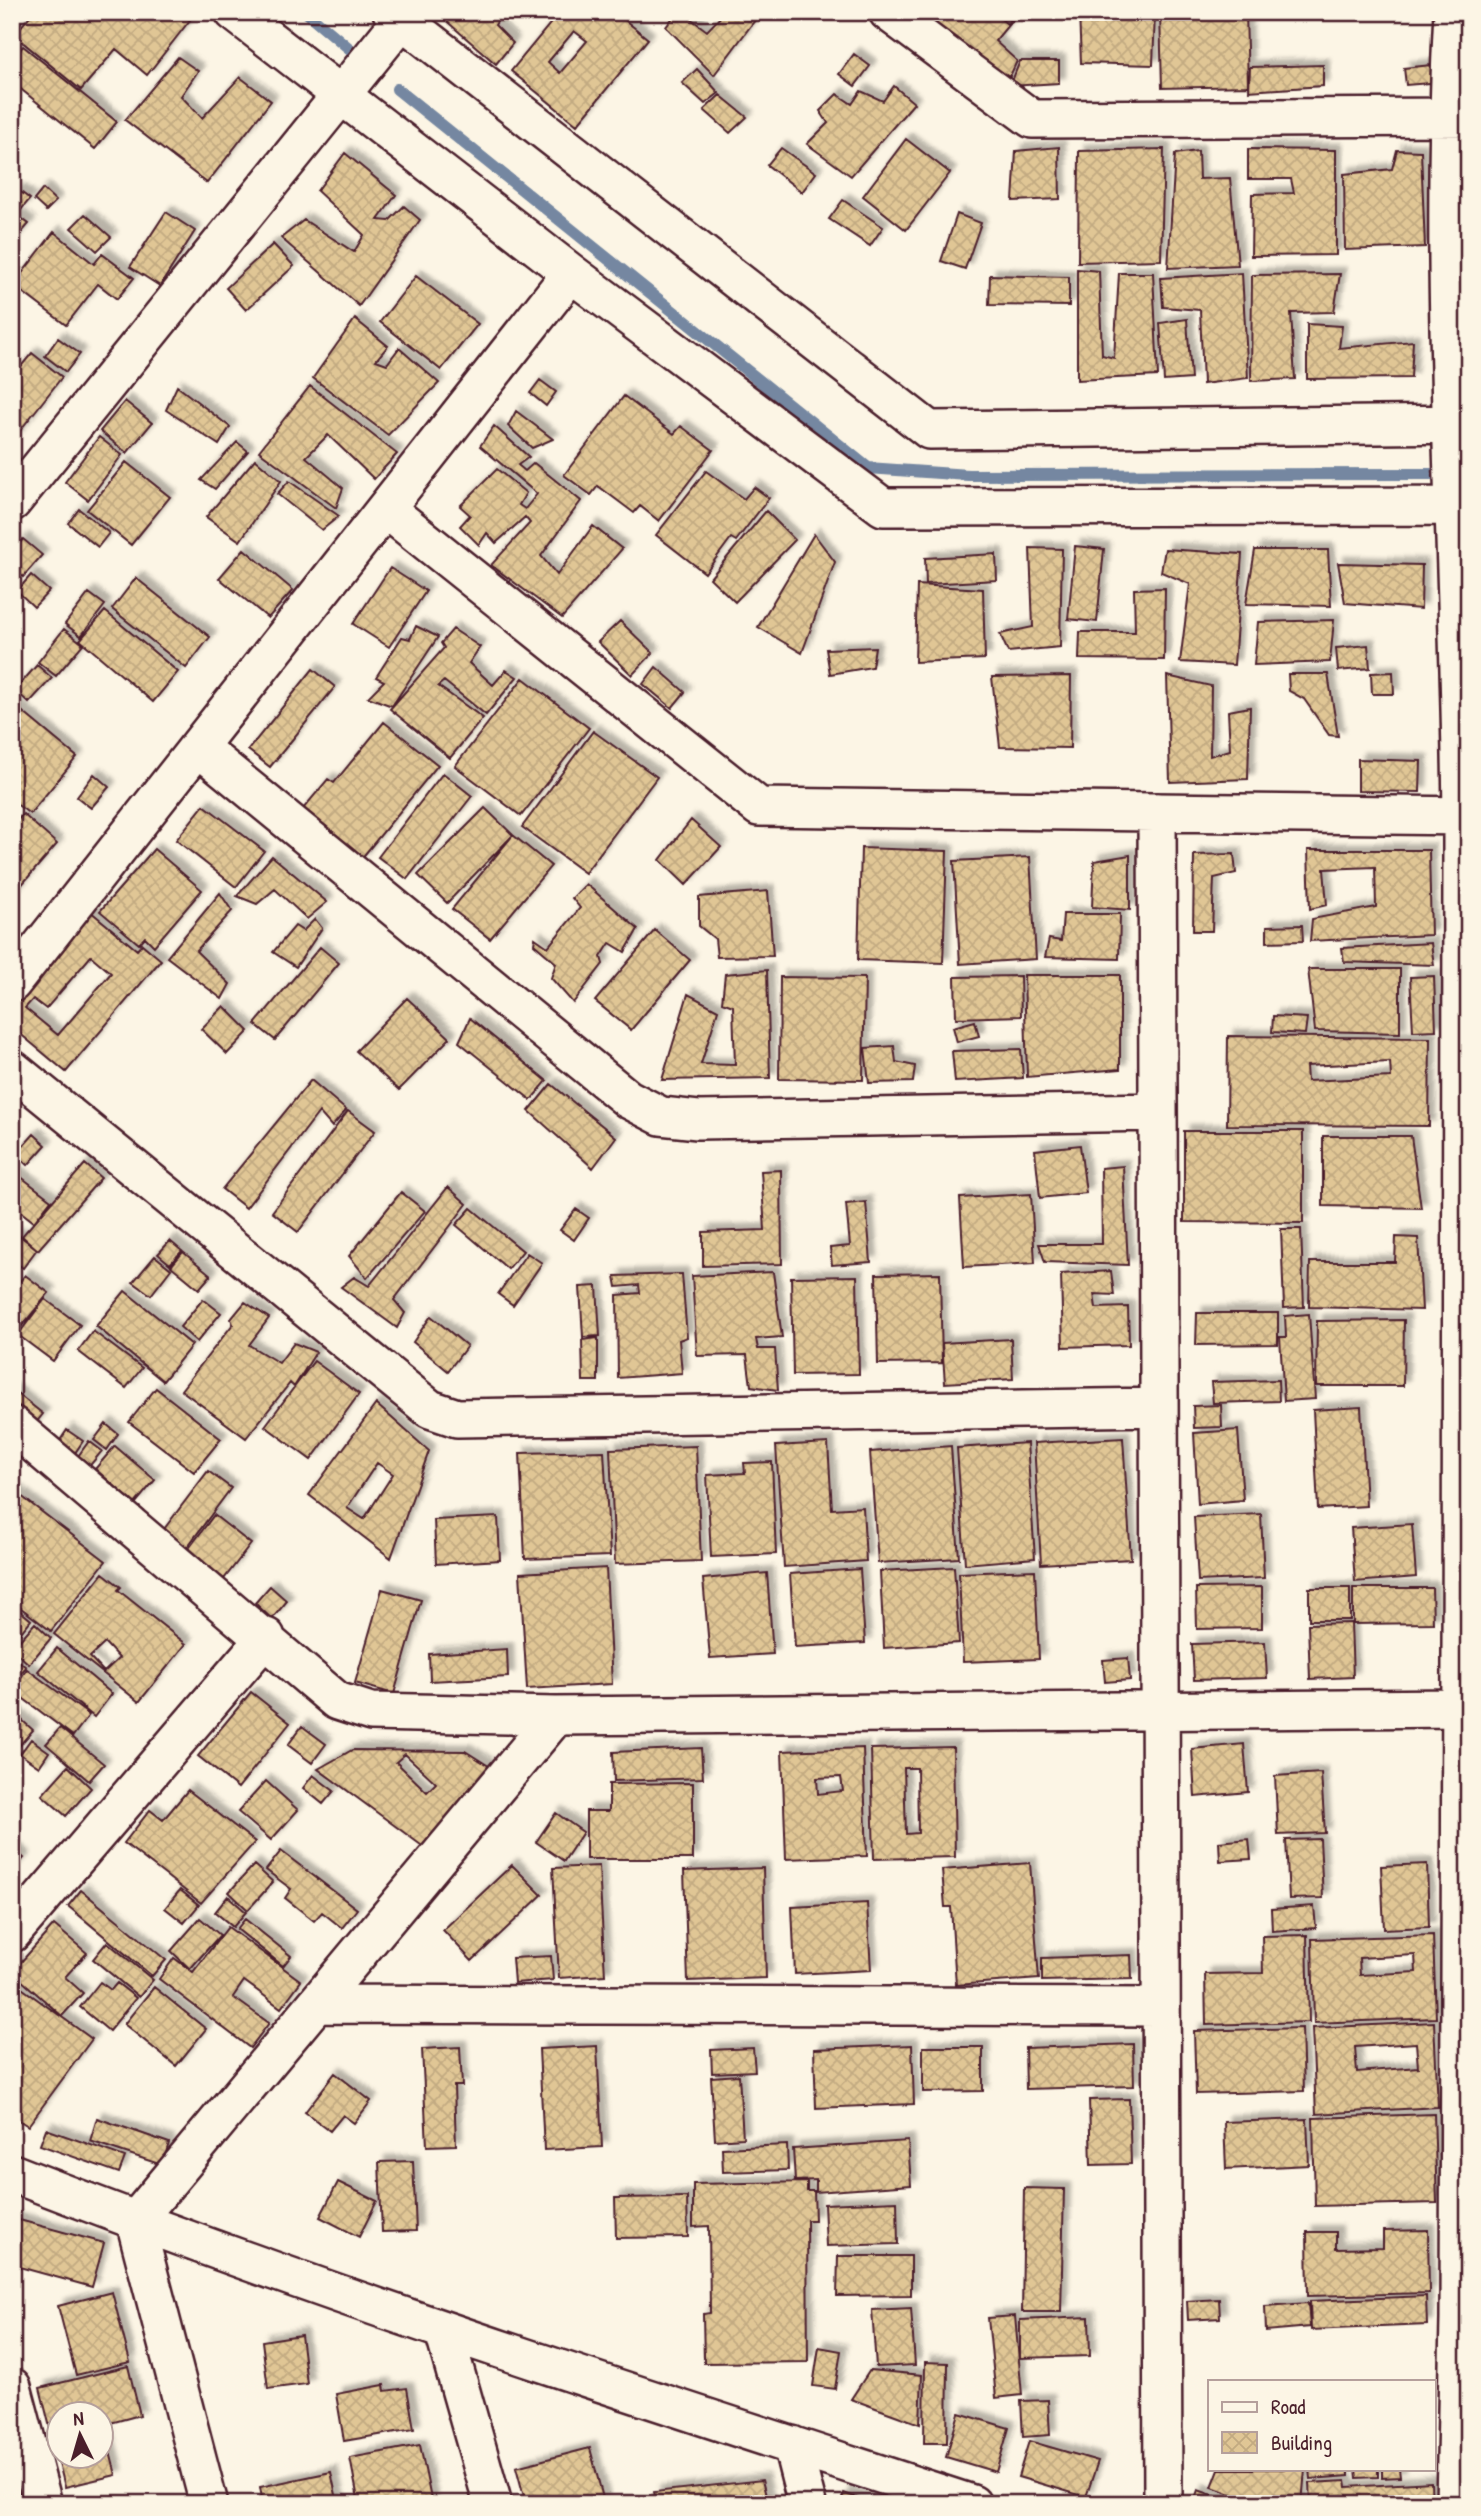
<svg xmlns="http://www.w3.org/2000/svg" width="1481" height="2516" font-family="'Patrick Hand',sans-serif">
<defs>
<pattern id="building-cross-hatch" width="8" height="8" patternUnits="userSpaceOnUse" patternTransform="scale(1.75)"><rect width="8" height="8" fill="#e0c695"/><path d="M0 0l8 8M0 8l8-8" fill="none" stroke="#c2aa81"/></pattern>
<filter id="shadow"><feDropShadow dx="6" dy="-6" stdDeviation="2" flood-color="#0004"/></filter>
</defs>
<rect width="100%" height="100%" fill="#fcf5e5"/>
<filter id="ink" filterUnits="userSpaceOnUse"><feTurbulence type="fractalNoise" baseFrequency=".0143" numOctaves="2"/><feDisplacementMap in="SourceGraphic" scale="14" xChannelSelector="R" yChannelSelector="G"/><feConvolveMatrix kernelMatrix="1 2 1 2 8 2 1 2 1" color-interpolation-filters="sRGB"/></filter>
<g filter="url(#ink)">
<g fill="none" stroke-linecap="round" stroke-linejoin="round">
<path stroke="#7487a1" stroke-width="12" d="M306 12 357 55
M397 89 868 468 968 475 1431 474"/>
</g>
<path fill="url(#building-cross-hatch)" stroke="#4a1f2b" stroke-width="2" fill-rule="evenodd" filter="url(#shadow)" d="M33 12H180L190 20 147 75 116 49 81 90 14 35Z
M436 12H503L495 25 513 43 496 64Z
M569 12H615L648 39 577 125 511 71 558 14 564 18ZM574 31 587 41 560 73 548 62Z
M677 12H682L707 31 725 12H761L714 75 666 27Z
M904 12H993L1007 24 1015 12H1019L995 41 1017 61 1003 91Z
M1079 12H1155L1153 65 1081 63Z
M1160 12H1246L1248 86 1162 88Z
M23 46 117 122 95 149 12 82V60Z
M854 54 870 66 855 86 839 74Z
M178 57 198 71 181 96 202 118 240 77 271 101 207 183 125 120Z
M1020 61H1059V83L1010 86Z
M1440 64 1442 82 1406 85 1404 68Z
M1323 65V86L1249 91 1250 67Z
M697 69 719 93 705 104 682 83Z
M894 86 914 103 851 176 807 144 828 123 820 111 837 94 852 104 861 91 883 101Z
M720 95 747 117 730 133 704 110Z
M906 139 950 173 906 230 863 196Z
M1059 147 1060 199 1013 201 1016 151Z
M781 148 816 173 802 192 767 165Z
M1164 149 1161 260 1078 262 1079 151Z
M1248 149 1336 150V255L1251 256 1252 194 1294 193 1291 179H1248Z
M1397 150 1421 151 1425 247 1345 250 1344 174 1392 169Z
M1198 151 1199 179 1230 178 1238 265 1168 268 1175 154Z
M345 153 396 195 378 220 389 221 404 206 420 220 359 306 281 238 304 220 354 252 364 235 317 191Z
M43 189 56 201 46 211 34 200Z
M18 190 30 199 21 210 12 204V197Z
M843 200 883 227 870 246 829 219Z
M12 211 29 224 12 244Z
M166 212 195 231 160 286 130 267Z
M85 214 111 237 97 251 71 228Z
M957 214 981 223 965 269 941 261Z
M54 232 94 264 102 254 134 278 117 299 98 284 66 325 13 285Z
M273 244 294 266 246 310 226 288Z
M1469 265V383H1467L1463 266Z
M1077 269 1099 271 1102 355 1114 358 1119 273H1153L1158 376 1077 380Z
M1242 273 1248 378 1203 384 1200 310 1163 307 1161 278Z
M1340 274 1334 312 1291 313 1295 379 1251 381 1252 275Z
M990 275 1069 277V306L989 305Z
M416 276 478 324 441 370 380 322Z
M355 319 388 346 376 360 387 364 399 348 439 383 388 435 313 378Z
M1187 319 1191 379 1164 381 1160 323Z
M1307 324 1342 326 1339 348 1413 341 1411 378 1307 379Z
M58 338 80 354 66 372 45 356Z
M32 353 62 377 15 437 12 435V377Z
M540 380 556 392 546 406 530 393Z
M177 386 230 427 219 445 166 410Z
M310 386 397 454 374 479 328 435 306 457 343 488 336 508 259 451Z
M624 396 674 434 681 426 713 450 659 521 640 506 634 513 598 486 591 495 564 475Z
M125 401 152 423 127 453 100 431Z
M516 411 553 439 532 448 508 426Z
M494 426 529 457 518 465 525 471 534 463 581 501 541 556 557 575 593 526 622 549 562 618 491 565 530 523 525 517 496 543 487 533 479 545 460 526 470 515 460 506 497 469 526 493 519 505 525 509 537 494 480 446Z
M99 437 122 455 88 500 65 482Z
M237 442 248 451 215 489 201 480Z
M255 459 281 481 240 541 206 517Z
M126 462 170 497 131 545 87 510Z
M706 471 744 499 754 487 769 498 736 541 731 538 705 573 656 535Z
M289 481 339 516 322 530 277 494Z
M79 509 109 533 98 547 68 523Z
M766 511 795 540 735 602 710 578Z
M814 534 835 562 802 653 758 627Z
M23 539 42 555 23 577 12 568V552Z
M1075 546 1104 549 1097 622 1068 619Z
M1030 548 1062 549 1060 647 1008 652 1000 634 1033 627Z
M244 549 293 590 268 618 219 578Z
M1165 549 1242 554 1234 665 1180 662 1190 584 1161 572Z
M1255 550H1328L1331 606 1246 604Z
M996 554 997 580 926 584 925 558Z
M1338 563 1422 565 1421 609 1345 603Z
M390 568 426 591 389 647 353 624Z
M31 575 49 591 34 607 17 591Z
M136 578 210 637 186 668 112 609Z
M917 585 983 589 985 659 915 662Z
M1165 588 1164 660 1079 659 1080 632H1135L1134 589Z
M89 593 105 605 81 636 65 624Z
M105 611 178 672 153 702 80 640Z
M1334 620 1330 662 1254 665 1258 622Z
M620 621 653 653 632 675 598 642Z
M416 626 438 637 392 706 368 697 384 681 376 677 402 637 410 639Z
M64 629 83 644 56 676 38 662Z
M453 629 480 647 469 663 493 685 506 670 517 677 486 715 444 681 438 686 483 718 450 758 390 709 444 648 441 643Z
M1368 645 1370 668 1338 671 1336 648Z
M875 647 872 667 830 674 826 649Z
M37 665 52 678 29 703 15 690Z
M656 667 685 692 672 708 643 684Z
M313 669 335 687 270 767 248 750Z
M1393 672 1394 694H1372L1371 673Z
M1288 674H1328L1338 736 1329 735 1304 699 1289 691Z
M1071 676 1070 748 1000 747 992 677Z
M1167 676 1211 686 1210 756 1230 750 1228 711 1250 707 1248 779 1170 782Z
M523 678 589 728 521 816 455 766Z
M12 703 77 757 30 814 12 801Z
M384 722 438 765 361 859 302 810 328 779 334 783Z
M593 731 657 777 585 873 522 827Z
M1358 759 1421 761 1420 792 1358 791Z
M443 773 472 796 407 879 378 857Z
M94 774 109 787 91 808 77 797Z
M204 805 264 851 236 887 176 840Z
M485 808 513 835 447 903 418 875Z
M23 814 57 844 12 896V826Z
M691 820 721 847 686 885 660 860Z
M513 835 551 866 490 939 452 909Z
M861 848 947 851 943 963 858 960Z
M154 849 202 890 154 946 145 937 139 944 100 911Z
M1308 850H1429L1431 935 1310 941 1312 919 1376 907 1375 867 1324 869 1327 905 1310 909Z
M1234 854 1236 873 1214 878 1212 931H1193L1194 855Z
M1130 855V910L1092 907 1094 861Z
M272 856 327 902 307 919 275 889 257 904 237 896Z
M1030 857 1036 959 960 964 954 861Z
M586 884 638 929 625 952 610 943 601 957 603 964 573 1003 551 978 556 963 534 944 535 938 548 947 580 908 572 898Z
M768 891 773 956 717 957 715 939 699 926V897Z
M220 893 232 911 196 951 230 984 222 999 167 957Z
M84 906 137 950 142 944 161 960 66 1072 12 1027V991ZM91 956 111 973 58 1035 25 1008 33 999 46 1009Z
M1063 914H1120L1119 959 1045 957 1049 939 1061 941Z
M315 919 322 928 296 967 273 952 295 926 303 931Z
M1302 925 1303 941 1267 942V926Z
M655 930 690 960 631 1030 595 1001Z
M1431 943 1434 965 1344 962 1342 948Z
M320 947 339 963 275 1040 255 1024Z
M1308 969H1400V1033L1315 1031Z
M767 970 770 1078 662 1080 688 994 718 1010 701 1064 735 1065 733 1006 722 1002 725 974Z
M1024 975H1120V1069L1027 1077Z
M1020 976 1021 1016 956 1018 955 977Z
M1434 976 1436 1030 1413 1031 1410 977Z
M780 977 865 978 863 1080 779 1079Z
M407 998 450 1038 399 1090 356 1051Z
M224 1006 249 1031 227 1054 201 1029Z
M1273 1016 1307 1018 1305 1034 1272 1032Z
M470 1018 547 1081 531 1100 459 1042Z
M975 1021 979 1036 957 1042 953 1027Z
M1228 1036 1430 1038 1429 1126 1227 1125ZM1390 1062 1391 1077 1307 1081 1306 1066Z
M894 1046 896 1062 915 1066 913 1082 869 1083 865 1048Z
M1021 1049 1023 1078 955 1082 952 1051Z
M311 1080 346 1110 332 1127 319 1112 246 1208 222 1189Z
M551 1084 616 1137 593 1168 529 1111Z
M348 1111 375 1131 298 1232 272 1212Z
M1184 1131H1303V1223L1184 1222Z
M34 1134 46 1145 28 1165 16 1154Z
M1323 1136H1411L1421 1208 1323 1206Z
M1080 1145 1086 1193 1040 1198 1035 1150Z
M85 1164 101 1178 38 1250 22 1236Z
M1123 1166 1128 1265 1045 1262 1039 1244H1102L1101 1168Z
M781 1170 782 1264 703 1266V1232L765 1230 761 1171Z
M16 1173 51 1200 34 1222 12 1205V1178Z
M448 1187 467 1204 394 1300 405 1313 397 1328 341 1287 354 1277 369 1286Z
M401 1192 425 1211 367 1278 349 1256Z
M1031 1194 1035 1263 964 1267 960 1198Z
M866 1202 871 1262 832 1265 830 1248 850 1246 846 1204Z
M471 1208 523 1251 508 1269 456 1225Z
M576 1209 589 1218 574 1240 560 1230Z
M1281 1229H1301L1304 1307 1284 1308Z
M12 1230 37 1249 23 1268 12 1260Z
M1396 1237 1418 1238 1422 1310 1309 1307 1310 1262H1395Z
M170 1241 182 1251 170 1264 158 1254Z
M183 1252 211 1275 199 1289 171 1266Z
M527 1253 542 1263 513 1305 498 1294Z
M155 1256 171 1269 151 1295 133 1282Z
M1111 1271 1114 1295 1094 1294 1096 1308 1128 1307 1129 1345 1063 1347 1061 1274Z
M773 1272 782 1337 756 1339 758 1349H775L778 1390 751 1386 747 1355 697 1356 692 1276Z
M940 1273 942 1363 878 1364 876 1274Z
M682 1274 687 1337 679 1340 682 1373 618 1378 617 1295 640 1293 639 1285 617 1287 615 1276Z
M25 1275 49 1293 12 1338V1290Z
M857 1276 859 1374 793 1375 791 1277Z
M597 1286 600 1336 583 1337 580 1287Z
M125 1291 192 1345 163 1381 96 1326Z
M45 1299 80 1325 53 1361 18 1335Z
M203 1299 221 1313 197 1342 180 1327Z
M245 1302 269 1318 249 1345 279 1363 294 1343 316 1352 294 1387 290 1383 246 1438 181 1390 233 1324 231 1319Z
M1197 1313H1278V1344L1196 1345Z
M1309 1314 1315 1399 1284 1401 1280 1337H1286L1285 1316Z
M431 1316 467 1346 448 1371 413 1342Z
M1404 1320 1403 1386H1316L1317 1321Z
M93 1331 142 1368 126 1388 78 1351Z
M598 1338V1381H583L582 1340Z
M1011 1339 1013 1379 945 1383 942 1343Z
M314 1361 359 1394 311 1460 265 1426Z
M1278 1380 1279 1401 1213 1403 1211 1382Z
M156 1388 221 1439 194 1472 129 1422Z
M13 1390 43 1414 31 1429 12 1415Z
M376 1404 429 1451 391 1558 309 1495ZM377 1463 393 1474 364 1519 347 1508Z
M1221 1405 1222 1427 1194 1428 1193 1406Z
M1361 1407 1366 1506 1318 1509 1313 1410Z
M106 1424 118 1434 107 1450 94 1440Z
M67 1430 83 1441 71 1459 55 1448Z
M1238 1430 1243 1500 1198 1504 1194 1433Z
M1123 1438 1131 1559 1041 1564 1034 1443Z
M89 1441 102 1451 88 1468 76 1459Z
M828 1443 832 1509 863 1507 866 1561 784 1567 776 1446Z
M1027 1443 1035 1558 965 1564 957 1448Z
M115 1446 155 1480 135 1504 95 1469Z
M696 1446 701 1561 615 1564 610 1449Z
M951 1446 959 1558 878 1563 870 1452Z
M604 1451 610 1556 525 1559 520 1453Z
M772 1462 776 1554 711 1557 707 1475 745 1473 744 1463Z
M208 1471 231 1488 185 1550 161 1533Z
M12 1489 106 1561 51 1631 12 1601Z
M1261 1514 1264 1578 1198 1581 1194 1517Z
M214 1515 251 1544 224 1579 187 1551Z
M498 1517 500 1560 436 1564 434 1520Z
M1412 1524 1416 1577 1355 1582 1351 1528Z
M954 1567 959 1643 884 1648 880 1571Z
M606 1568 612 1684 527 1689 520 1573Z
M860 1569 865 1643 795 1647 790 1574Z
M1035 1570 1039 1659 963 1662 959 1573Z
M103 1573 121 1587 118 1590 186 1644 139 1702 54 1634ZM105 1643 119 1658 104 1672 90 1657Z
M767 1573 773 1654 710 1658 703 1579Z
M270 1586 287 1601 272 1619 255 1603Z
M1262 1587V1628L1197 1629 1196 1588Z
M1309 1588H1350V1620H1309Z
M1353 1588H1432L1433 1623 1353 1624Z
M382 1589 421 1600 394 1694 355 1683Z
M12 1604 31 1620 13 1642 12 1641Z
M35 1623 51 1638 29 1664 12 1649Z
M1351 1623 1353 1677 1310 1679 1308 1624Z
M1265 1642 1267 1678 1194 1680 1192 1644Z
M57 1648 112 1694 94 1717 38 1671Z
M507 1649 508 1677 430 1681 429 1654Z
M12 1656 26 1667 12 1684Z
M1128 1658 1130 1680 1105 1682 1103 1660Z
M27 1669 89 1715 73 1736 12 1690Z
M251 1692 290 1723 238 1788 198 1756Z
M12 1711 33 1730 13 1753 12 1752Z
M302 1726 326 1744 312 1763 288 1745Z
M60 1728 104 1764 89 1781 46 1744Z
M31 1739 49 1752 39 1767 20 1754Z
M1244 1744 1248 1792 1195 1797 1192 1749Z
M953 1747 955 1857 874 1859 871 1749ZM904 1768H917L918 1833 906 1834Z
M701 1748 703 1778 614 1781 613 1752Z
M863 1748 867 1856 786 1859 782 1751ZM841 1777 843 1791 818 1794 817 1778Z
M352 1750 465 1751 495 1770 429 1851 318 1769ZM405 1754 436 1783 427 1792 396 1762Z
M68 1766 91 1788 66 1816 42 1795Z
M1321 1773 1325 1833 1278 1835 1275 1776Z
M313 1775 334 1791 323 1804 303 1788Z
M266 1781 298 1810 271 1840 238 1812Z
M693 1783V1859H586V1811H609V1784Z
M188 1790 255 1842 201 1903 124 1843 150 1810 163 1820Z
M556 1813 583 1832 564 1861 536 1842Z
M1249 1839 1251 1859 1220 1861 1219 1842Z
M1320 1839 1323 1898 1289 1899 1286 1840Z
M12 1848 24 1858 12 1872Z
M281 1851 357 1909 342 1928 322 1912 314 1921 285 1898 291 1889 266 1870Z
M1030 1863 1039 1979 956 1985 951 1907H945L942 1870Z
M1427 1864 1429 1927 1384 1929 1381 1866Z
M254 1865 273 1882 248 1910 229 1892Z
M512 1865 542 1895 472 1961 443 1930Z
M599 1866 605 1975 559 1978 553 1868Z
M763 1868 766 1978 688 1981 684 1871Z
M81 1890 166 1960 152 1976 68 1906Z
M180 1890 199 1905 184 1923 165 1908Z
M228 1896 246 1912 233 1927 215 1912Z
M867 1903 871 1970 795 1974 792 1907Z
M1314 1906 1316 1928 1272 1931 1271 1909Z
M200 1918 220 1935 190 1969 171 1951Z
M245 1919 291 1956 283 1966 237 1929Z
M54 1925 87 1953 65 1977 83 1993 62 2016 12 1972Z
M228 1927 301 1981 281 2008 244 1981 233 1997 269 2023 250 2048 159 1979 174 1958 193 1972Z
M1307 1935 1309 2022 1206 2025 1205 1974 1263 1973 1262 1936Z
M1433 1935 1436 2018 1314 2023 1312 1939ZM1415 1955 1416 1972 1360 1975 1359 1958Z
M107 1942 153 1980 139 1997 93 1959Z
M1131 1955 1132 1979 1042 1981V1958Z
M551 1956 553 1980 514 1983 512 1958Z
M12 1981 92 2039 28 2126 12 2116Z
M100 1982 111 1990 117 1983 136 1998 109 2031 80 2007Z
M154 1987 206 2029 176 2066 124 2024Z
M1434 2022 1438 2107 1316 2114 1312 2028ZM1416 2043 1418 2067 1357 2072 1355 2047Z
M1302 2028 1304 2091 1196 2094 1194 2031Z
M1133 2044 1134 2086 1026 2089 1025 2048Z
M912 2045 914 2104 816 2108 814 2049Z
M597 2046 602 2147 544 2150 539 2049Z
M460 2047 462 2086H454L456 2145 427 2146 422 2049Z
M923 2047H983V2091L923 2092Z
M753 2048 755 2071 712 2073 711 2050Z
M335 2073 371 2101 354 2123 343 2115 330 2131 305 2112Z
M739 2075 743 2138 715 2140 711 2077Z
M1129 2099 1131 2164 1091 2165 1089 2100Z
M1434 2114 1437 2203 1315 2206 1313 2118Z
M97 2118 169 2143 162 2165 90 2141Z
M1307 2119 1309 2165 1226 2169 1224 2122Z
M46 2129 125 2157 119 2173 40 2145Z
M908 2141 911 2185 816 2192V2180L795 2181 793 2149Z
M787 2145 788 2170 723 2172 722 2148Z
M413 2161 416 2231 382 2232 379 2162Z
M338 2182 377 2201 359 2237 320 2217Z
M807 2182V2191H814L815 2220H807L808 2362 704 2363 703 2314 710 2313 709 2226 693 2227V2184Z
M1024 2188 1064 2189 1061 2312H1022Z
M687 2197 688 2237 616 2238 615 2198Z
M897 2201 898 2244 826 2246 824 2204Z
M12 2218 104 2243 92 2287 12 2265Z
M1428 2230 1429 2293 1308 2296 1307 2232H1336V2249L1383 2248V2231Z
M838 2256H911V2295L837 2296Z
M112 2292 130 2362 76 2375 58 2306Z
M1426 2296 1427 2325 1311 2330 1310 2301Z
M1219 2299 1220 2318 1188 2320 1187 2301Z
M1308 2303 1310 2327 1266 2331 1265 2306Z
M911 2308 915 2365 876 2367 872 2310Z
M1015 2316 1022 2395 996 2398 988 2318Z
M1089 2317 1090 2356 1020 2358V2320Z
M301 2335 307 2384 268 2389 262 2341Z
M819 2347 841 2351 835 2389 813 2386Z
M925 2362 948 2363 947 2443H924Z
M128 2366 140 2415 103 2425 116 2475 65 2487 40 2388ZM60 2414H102V2456H60Z
M870 2370 922 2375 920 2424 851 2399Z
M384 2385 385 2391 407 2388 414 2429 344 2441 336 2394Z
M1048 2400 1050 2435 1023 2437 1021 2401Z
M959 2413 1009 2428 996 2472 946 2457Z
M1029 2441 1098 2461 1086 2497 1018 2477Z
M420 2445 432 2504H359L350 2458Z
M590 2448 604 2502 526 2504 516 2467Z
M1219 2469H1305L1302 2504H1258L1212 2487Z
M1310 2469H1349V2476L1311 2479Z
M1356 2469H1378V2477L1357 2478Z
M1382 2469H1399L1400 2477 1382 2478Z
M331 2472 338 2504H263L260 2487Z
M762 2480 768 2504H657L654 2492Z
M1346 2481 1347 2487 1431 2482 1432 2504H1311L1310 2483Z
M1198 2490 1239 2504H1193Z
M844 2493 873 2504H840Z"/>
<g fill="none" stroke-linecap="round" stroke-linejoin="round">
<g stroke="#4a1f2b" stroke-width="42">
<path id="minor" d="M234 12 571 273 883 507 1469 506
M392 12 929 430 1469 424
M888 12 1032 119 1469 117
M1453 12C1438 281 1460 554 1462 823 1463 1322 1460 1820 1459 2319L1455 2504
M12 502 408 12
M386 509 759 807 1469 816
M198 747 628 1099 661 1116 698 1120 1157 1112
M1157 812 1163 2504
M12 983 571 273
M12 1069 430 1409 457 1418 1159 1407
M12 1425 337 1701 371 1712 556 1716 1460 1708
M12 1933 266 1637
M316 2004 1161 2007
M12 2173C328 2297 650 2399 972 2504
M135 2221 556 1716
M135 2221 209 2504
M444 2332 493 2504
M12 2387 43 2504
M792 2445 807 2504"/>
</g>
<use href="#minor" stroke="#fcf5e5" stroke-width="37"/>
</g>
</g>
<rect width="1481" height="2516" fill="none" stroke="#fcf5e5" stroke-width="42"/>
<rect x="21" y="21" width="1439" height="2474" fill="none" stroke="#4a1f2b" stroke-width="2.5" filter="url(#ink)"/>
<rect x="1208" y="2380" width="228" height="91" fill="#fcf5e5" stroke="#b59f9b" stroke-width="2"/>
<rect x="1222" y="2402" width="35" height="10" fill="#fcf5e5" stroke="#b59f9b" stroke-width="2"/>
<text x="1271" y="2414" font-size="21" fill="#4a1f2b">Road</text>
<rect x="1222" y="2432" width="35" height="21" fill="url(#building-cross-hatch)" stroke="#b59f9b" stroke-width="2"/>
<text x="1271" y="2450" font-size="21" fill="#4a1f2b">Building</text>
<g transform="translate(80 2435) rotate(355)"><circle r="33" fill="#fcf5e5" stroke="#b59f9b" stroke-width="2"/>
<path d="M0-5L12 26L0 18L-12 26Z" fill="#4a1f2b"/>
<text y="-10" font-size="19" font-weight="bold" text-anchor="middle" fill="#4a1f2b">N</text>
</g>
</svg>
